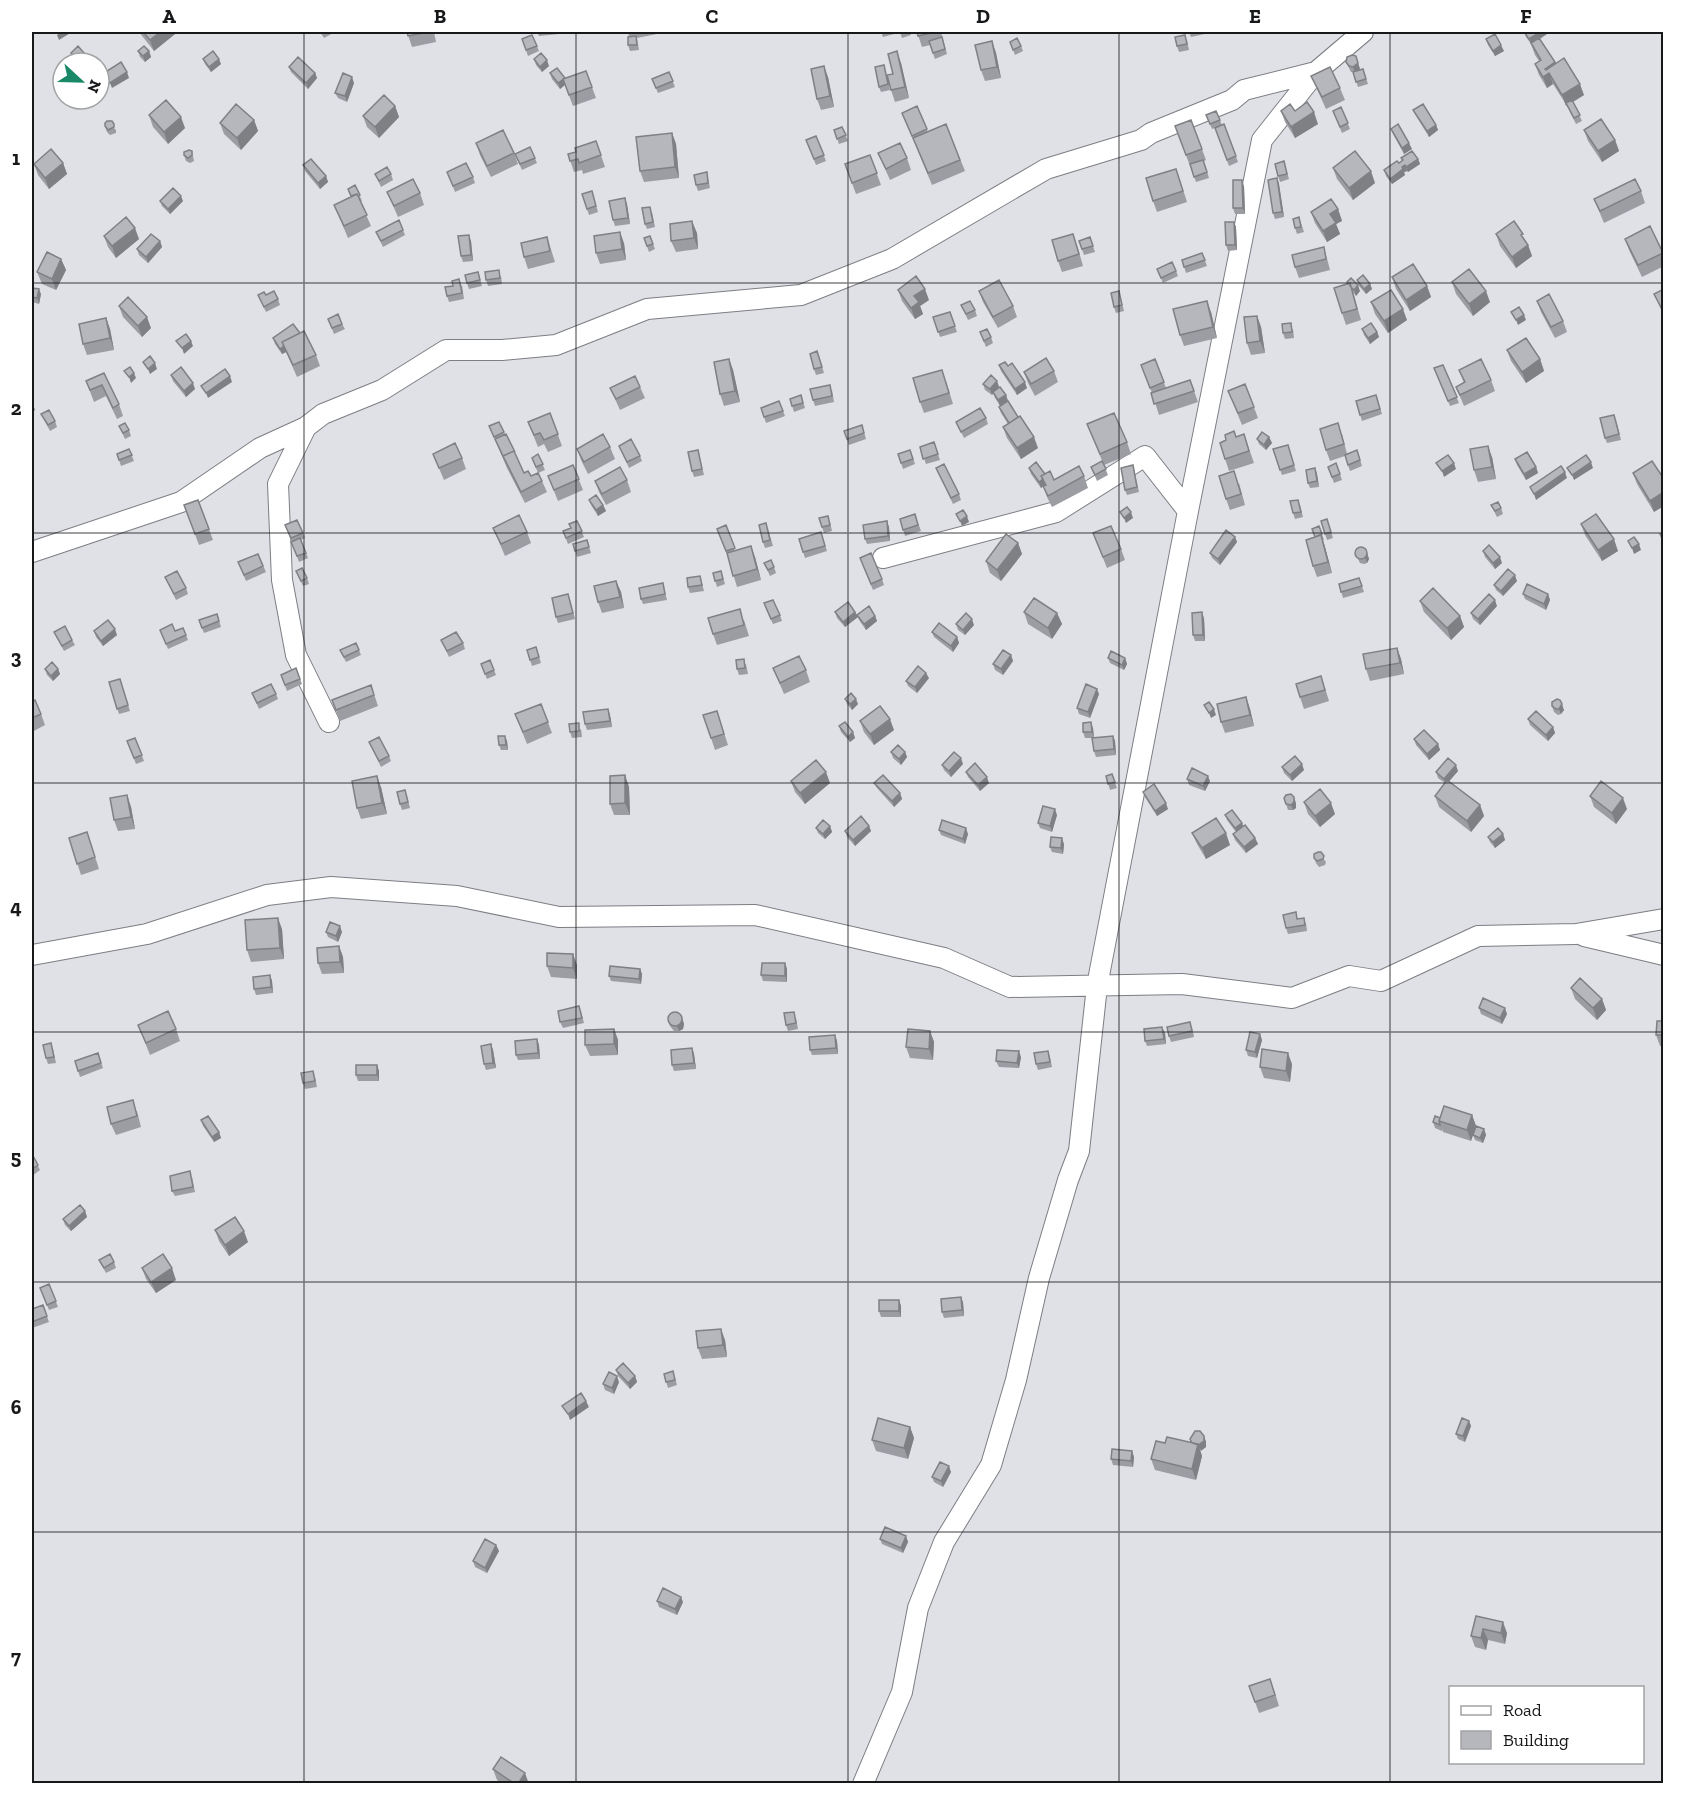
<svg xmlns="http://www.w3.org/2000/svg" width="1695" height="1815" font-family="'Zilla Slab',serif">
<rect width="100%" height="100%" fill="#dfe1e7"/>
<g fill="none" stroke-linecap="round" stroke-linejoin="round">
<g stroke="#7c7e83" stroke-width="22">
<path id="minor" d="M306 427 278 484 282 580 296 655 329 722
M32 552 181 502 260 448 306 427 323 414 382 390 446 350H502L556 345 647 309 801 295 892 259 1046 169 1141 140 1151 133 1232 100 1244 90 1316 72
M883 558 1056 512 1145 456 1188 511
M1584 936 1664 955
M32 955 147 934 267 895 331 887 457 896 559 917 755 915 944 958 1010 987 1182 984 1292 998 1349 976 1381 981 1478 936 1576 934 1664 919
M863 1784 902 1692 918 1608 944 1542 991 1465 1016 1380 1039 1278 1068 1180 1079 1151 1097 986 1188 511 1262 140 1316 72 1363 32"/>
</g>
<use href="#minor" stroke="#fff" stroke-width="20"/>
</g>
<path fill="#9c9da3" d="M139 32H174L175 34 154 51Z
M320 32H335L324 38Z
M407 32H434L436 42 412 47Z
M537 32H559V34L539 36Z
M628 32H657V34L637 38 639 50 630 51 628 45 629 37Z
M881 32H897L898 33 883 37Z
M900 32H910L911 35 902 38Z
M917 32H941L947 54 935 59 930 45 922 47Z
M1189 32H1214L1191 37Z
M1524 32 1547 34 1540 39 1555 64 1584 95 1573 102 1582 121 1576 124 1567 106 1553 84 1547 88 1539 75 1535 64 1539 61 1535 55 1531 44 1526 37Z
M532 35 539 51 528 56 522 39Z
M1486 39 1504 51 1495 56 1488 45Z
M1187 40 1189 50 1179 52 1177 46Z
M992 41 996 53 1001 78 985 81 981 70Z
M1010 42 1021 46 1023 51 1015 55Z
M138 51H149L151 57 145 62 140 57Z
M71 53 91 61V63H77L73 59Z
M1356 56 1360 69 1358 70 1363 69 1368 84 1358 87 1353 72H1351L1346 62Z
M203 59 221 64 211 72 205 64Z
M534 59 549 66 542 72 536 65Z
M901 63 909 98 895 102 891 90 893 74Z
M884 65 890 90 881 92 879 87Z
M289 67 315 73 317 78 308 89 291 72Z
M586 71 596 98 573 106 565 85 560 89 552 79 550 73 565 78Z
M669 72 675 87 658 93 652 79Z
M1311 76 1340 88 1345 100 1326 109Z
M828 77 834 107 821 110 817 99Z
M354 83 347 102 338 98 335 93Z
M395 106 399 117 379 138 367 127 363 116Z
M917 106 928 132 946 124 965 171 932 185 902 113Z
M1341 107 1350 129 1342 133 1333 111Z
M1413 110 1436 125 1438 130 1429 137 1416 116Z
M1216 111 1222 125 1224 124 1238 162 1229 166 1215 128 1212 129 1206 115Z
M1281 111H1295L1318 124 1295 138 1285 122Z
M149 115 185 128 168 144 153 127Z
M254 120 258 131 241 150 224 134 220 123Z
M1191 120 1206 160 1204 161 1209 178 1196 182 1175 126Z
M107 121 116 130V133L110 135 107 132 105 126Z
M842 127 848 141 839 144 834 130Z
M1391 129 1412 149 1404 154 1393 134Z
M1584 130 1615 140 1619 151 1602 162 1588 141Z
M672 133 676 144 679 178 644 182 640 171Z
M816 136 826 161 816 165 806 140Z
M596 141 605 167 583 174 582 170 574 172 568 154 576 152Z
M476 143 514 153 518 164 491 177 480 155Z
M530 147 537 163 522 170 515 154Z
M192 151 194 161 190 163 186 161 184 155Z
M878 153 907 158 911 170 890 180Z
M870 155 881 185 856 194 845 164Z
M1401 158 1418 159 1420 164 1408 172 1407 171 1404 172 1405 175 1392 184 1386 176 1384 170 1399 163 1402 161Z
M1284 161 1289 179 1280 182 1278 176Z
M63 163 67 174 49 189 38 175 34 164Z
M303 165 326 176 328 182 320 189 305 171Z
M1333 168 1375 183 1353 200 1337 179Z
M447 172 473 177 475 183 455 192Z
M707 172 710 188 698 191 696 185Z
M375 174H391L393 180 381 187Z
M1277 178 1279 184 1284 217 1275 219 1273 213Z
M1180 180 1187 202 1157 212 1153 201Z
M355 185 362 201H360L371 226 348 238 334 205 351 196Z
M1244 186 1245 214H1235L1233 208Z
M592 191 598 212 589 215 582 194Z
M1641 191 1645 203 1604 223 1594 199Z
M387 192 420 193 424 205 398 217Z
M160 201H183L170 214 162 206Z
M627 204 630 224 615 226 613 220Z
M1338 209 1342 221 1336 224 1340 234 1327 242 1315 223 1311 212Z
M652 212 655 227 647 229 645 224Z
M1299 217 1304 232 1297 234 1295 228Z
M1234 222 1236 227 1237 250 1228 251 1226 245Z
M1650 226 1664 254V266L1642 277 1629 250 1625 239Z
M403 230 405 235 383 247 376 232Z
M697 233 698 249 676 252 671 241Z
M1496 234 1526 241 1528 245 1532 256 1516 268 1500 246Z
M104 236 139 239 116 258 108 247Z
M650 236 655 249 649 252 644 238Z
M547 237 555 262 528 269 524 257Z
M1090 237 1095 252 1084 255 1079 241Z
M160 241 162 247 148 263 139 255 137 249Z
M471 241 473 261 463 262 461 256Z
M624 243 626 260 600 264 596 253Z
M1077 245 1083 266 1062 272 1058 261Z
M1324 247 1330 270 1299 278 1295 267Z
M1202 253 1207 266 1186 273 1182 260Z
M61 259 66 270 56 290 42 284 37 272Z
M1157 269 1176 271 1178 276 1163 283Z
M478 272 482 286 469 289 467 283Z
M501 276 502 284 488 286 486 280Z
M1392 277 1427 286 1431 297 1410 311 1396 289Z
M1357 280 1370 284 1372 289 1366 294 1359 286Z
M1347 282 1360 291 1356 296 1353 292 1361 320 1346 325 1342 313 1347 284Z
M1452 282 1490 302 1473 316 1456 294Z
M462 285 464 299 449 302 447 296Z
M32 288 41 294 39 304 32 302Z
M1664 289V316L1654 294Z
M898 290 929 300 920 306 923 314 915 319 902 301Z
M979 291 1013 306 1017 317 998 328 983 302Z
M1119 291 1124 311 1116 313 1114 307Z
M258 295 278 299 280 305 266 312Z
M1537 301 1563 321 1567 332 1555 338 1541 312Z
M1371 302 1407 320 1388 333 1375 314Z
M961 305 975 310 977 316 968 320Z
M119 306 151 328 142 337 123 317Z
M950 312 957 332 940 337 933 317Z
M1211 312 1217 338 1184 346 1180 335Z
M1257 316 1261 327 1265 353 1251 355 1247 343Z
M106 318 110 329 114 350 87 355 83 344Z
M328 319 342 324 345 329 334 334Z
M1293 329 1294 338 1285 339 1283 333Z
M1362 329 1377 332 1379 337 1370 344 1364 335Z
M980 332 991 337 993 343 986 347Z
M273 338 316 355 320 366 297 377 286 352 282 354 275 344Z
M1507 350 1540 359 1544 371 1526 383 1511 361Z
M817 351 824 373 816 375 814 369Z
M729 359 733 370 740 402 724 406 720 394Z
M1155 359 1166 388 1190 380 1198 402 1159 415 1152 393 1141 365Z
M999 365 1008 366 1027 388 1017 395 1001 371Z
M1443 365 1459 403 1450 406 1434 368Z
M1459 370 1491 380 1495 391 1464 406 1456 387 1464 383Z
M1054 371 1058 382 1035 396 1028 383 1024 372Z
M104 373 119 404 123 416 117 419 106 396 94 402 86 381Z
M171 375 195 389 186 397 173 381Z
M946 381 953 404 924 413 920 402Z
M997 381 999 387 996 390 1006 395 1008 401 1000 406 995 398 993 393 992 395 985 390 983 384Z
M1245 384 1258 418 1242 425 1228 391Z
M640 387 645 398 620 410 610 388Z
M832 390 834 402 815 406 813 400Z
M801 395 805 408 794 412 790 399Z
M1376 395 1382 414 1362 421 1356 401Z
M779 401 785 416 766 423 761 408Z
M999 407 1038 448 1021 459 1007 438 1003 427 1008 424 1001 413Z
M550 413 562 446 548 452 544 444 538 447 528 422Z
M41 414 55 421 57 427 50 431Z
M986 418 988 424 964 438 956 422Z
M1616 420 1621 440 1607 443 1605 438Z
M499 422 524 473 542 481 547 492 525 503 507 468 489 426Z
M1087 424 1127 442 1131 454 1104 465 1108 475 1097 481 1091 467 1103 463Z
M862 425 866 439 849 445 844 431Z
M119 426 129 430 131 436 125 439Z
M1244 434 1254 463 1229 471 1220 443Z
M1342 434 1347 454 1357 450 1362 466 1350 471 1345 456 1330 461 1326 450Z
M1269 437 1272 443 1266 450 1259 444 1257 439Z
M934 442 940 460 926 464 920 447Z
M1288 445 1296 471 1282 475 1273 449Z
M619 446 640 456 642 461 629 468Z
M610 447 615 459 588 474 581 460 577 449Z
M129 449 134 461 121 466 117 454Z
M698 450 704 475 694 477 692 471Z
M910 450 915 464 903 469 898 454Z
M433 454 462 458 466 469 444 480Z
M538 454 545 470 538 473 532 458Z
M1492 457 1496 479 1478 482 1474 470Z
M1515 459 1536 467 1538 473 1526 480 1517 465Z
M1336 463 1342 480 1334 483 1328 467Z
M573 465 583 490 558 501 548 476Z
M1133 465 1139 492 1127 495 1125 490Z
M936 468 959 494 961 500 953 504Z
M1029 468 1045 474 1054 480 1084 476 1088 488 1052 507 1047 497 1043 486 1041 488 1031 474Z
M1315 468 1317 474 1319 487 1310 488 1308 483Z
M1633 473 1664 479 1654 512 1637 484Z
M627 480 631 492 606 505 599 492 595 481Z
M1239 483 1245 505 1230 510 1226 499Z
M198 500 213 540 199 545 184 505Z
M589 500 603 505 606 511 598 516 591 505Z
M1300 505 1303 517 1295 519 1293 513Z
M1491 505 1501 508 1503 514 1497 517Z
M915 514 921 531 905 536 900 519Z
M1327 519 1333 538 1327 540 1321 521Z
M297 520 305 538 301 540 308 558 299 562 285 525Z
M577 521 584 537 568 544 563 531 571 528Z
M887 521 889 527 890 541 867 544 865 539Z
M830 522 832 531 824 533 822 527Z
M1581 524 1618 551 1602 561 1585 535Z
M726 525 735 551 755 557 761 580 737 587 728 557 717 529Z
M1319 526 1324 540H1323L1332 573 1317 577 1313 566 1315 537Z
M493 528 527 532 531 543 505 556Z
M768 529 773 546 765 548 763 542Z
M821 532 827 551 805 558 799 539Z
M1093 533 1121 549 1125 560 1107 568Z
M1235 537 1237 542 1220 565 1212 558 1210 553Z
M587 540 591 553 577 557 573 544Z
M1018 543 1022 554 1001 581 990 573 986 561Z
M1366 548 1369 559 1367 563 1364 564 1360 563 1355 553Z
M1483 551 1502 563 1495 569 1485 557Z
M258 554 266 572 246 581 238 562Z
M764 563 774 567 776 573 770 576Z
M862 564 882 579 884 585 873 590Z
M296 571 307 578 309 584 303 586Z
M721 571 725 584 717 587 713 573Z
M700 576 704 591 690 593 688 587Z
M165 577 186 588 188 594 176 600Z
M1359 578 1364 592 1343 598 1339 584Z
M616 581 621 592 624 608 602 613 598 602Z
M1517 581 1503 596 1496 590 1494 585Z
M663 583 667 600 643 604 641 599Z
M1523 594H1548L1550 600 1546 610 1525 599Z
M570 600 575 619 558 623 556 617Z
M1420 601 1460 616 1464 627 1451 640 1424 612Z
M1497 606 1480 625 1473 619 1471 613Z
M766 609 780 615 782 621 773 624Z
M835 612H855L858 617 845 627 837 618Z
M1024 612 1057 613 1062 624 1052 639 1028 624Z
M217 614 221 627 204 633 199 620Z
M857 615 875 616 877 621 866 630 859 620Z
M1204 618 1205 641H1195L1193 635Z
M744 620 749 636 717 645 713 634Z
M956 624 974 625 965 635 958 630Z
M183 628 188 640 168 649 160 630 175 631Z
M94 631 117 635 103 646 96 637Z
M54 632 72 640 75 645 64 651Z
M932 632 957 637 959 643 953 652 934 637Z
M441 640 463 643 465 649 449 657Z
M356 643 361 655 346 662 340 650Z
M536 647 541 663 532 666 530 660Z
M1397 648 1401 659 1404 674 1370 681 1366 669Z
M1011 655 1013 661 1003 675 995 670 993 664Z
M1108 658H1125L1127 664 1124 670 1110 663Z
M490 660 496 675 487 679 481 664Z
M746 664 748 674 739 675 737 669Z
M296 668 302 684 287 691 281 675Z
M773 668 806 670 810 682 784 694Z
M45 669H58L60 674 53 681 47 675Z
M929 678 917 693 908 686 906 681Z
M120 679 130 711 119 714 109 682Z
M371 685 378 706 340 721 332 700Z
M1325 688 1329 701 1304 709 1300 697Z
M252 693 276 694 278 699 259 709Z
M1099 694 1090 718 1079 714 1077 708Z
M1246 697 1250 709 1254 726 1225 733 1221 722Z
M845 699 858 704 852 710 847 704Z
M32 702 41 714 45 725 32 732Z
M541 704 552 733 527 744 515 714Z
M1552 706 1564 710 1561 714 1558 715 1554 712Z
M608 709 610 715 612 727 587 730 585 724Z
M717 711 728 745 715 750 711 738Z
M1528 719 1553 727 1555 733 1548 741 1530 725Z
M860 721 894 730 874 745 864 732Z
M839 726 853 732 855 738 850 742 841 732Z
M1093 728 1094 738 1113 736 1115 741 1116 755 1096 757 1094 751 1093 738H1085L1083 732Z
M581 729 582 737 572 738 570 732Z
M135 738 144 761 136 764 127 741Z
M1414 739 1438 744 1440 750 1429 760 1416 745Z
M507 741 508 750H501L499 745Z
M369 742 389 756 391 761 381 767Z
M891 752H905L907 757 901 765 893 758Z
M963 764 951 777 944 770 942 765Z
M1282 767 1304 770 1292 781 1284 773Z
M1458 771 1449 781 1480 805 1484 816 1471 832 1439 807 1435 796 1445 783 1438 778 1436 772Z
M966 772 989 783 980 791 968 777Z
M1112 774 1117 788 1110 790 1106 776Z
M625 775 629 787 630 815H614L610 804Z
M1187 779 1210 781 1205 791 1189 785Z
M791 781 830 783 805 804 795 792Z
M874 783 900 793 902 799 894 807 877 788Z
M381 787 387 814 361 819 357 808Z
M1143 792 1168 809 1157 816 1145 797Z
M127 795 131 807 135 829 118 831 114 820Z
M407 796 410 808 402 810 400 804Z
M1590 796 1627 809 1616 824 1594 807Z
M1284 798 1296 803V808L1293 810H1288Z
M1304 802 1335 814 1320 827 1308 814Z
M1057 815 1052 832 1040 828 1038 823Z
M1225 815 1242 823 1243 826 1255 838 1258 844 1246 853 1235 840 1233 834 1236 832 1227 820Z
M830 826 832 832 825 839 818 833 816 828Z
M869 826 871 831 855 846 847 837 845 831Z
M939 830 968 834 965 844 941 835Z
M87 832 99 869 81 875 69 838Z
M1192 833 1230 845 1206 859 1197 844Z
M1503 834 1505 840 1495 848 1490 842 1488 837Z
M1064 844 1063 854 1052 852 1050 847Z
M1318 852 1326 862 1325 865 1319 867 1316 863 1314 858Z
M1298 919 1306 923 1307 931 1288 934 1286 928Z
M282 929 284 959 251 962 247 950Z
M326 932H342L338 942 328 937Z
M339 946 343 957 344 973 322 974 318 963Z
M785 963 787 969V982L763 981 761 975Z
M577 965V979L551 977 547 966Z
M640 969 642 974 641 984 611 981 609 976Z
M270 975 272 981 273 993 256 995 254 989Z
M1571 988 1602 999 1606 1010 1597 1020 1575 999Z
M1479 1008 1507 1014 1502 1024 1481 1014Z
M581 1012 584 1023 563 1028 560 1022Z
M682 1018 684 1024 683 1029 679 1031H674L670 1026 668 1020Z
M796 1018 798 1029 788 1031 786 1025Z
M1664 1021V1046H1660L1656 1035Z
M138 1025 176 1029 180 1041 150 1055Z
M1192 1027 1194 1037 1171 1042 1169 1036Z
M614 1029 618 1040V1055L590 1056 585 1045Z
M930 1031 934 1042 933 1060 910 1058 906 1047Z
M1165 1033 1166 1044 1147 1046 1145 1041Z
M1260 1034 1262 1040 1257 1058 1248 1056 1246 1050Z
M835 1035 837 1041 838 1054 812 1055 810 1050Z
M537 1039 539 1045 540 1059 518 1060 516 1055Z
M491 1044 493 1050 496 1068 486 1070 484 1064Z
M692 1048 694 1054 696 1069 674 1071 672 1065Z
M53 1049 56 1063 48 1064 46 1058Z
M1048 1051 1050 1057 1052 1067 1038 1070 1036 1064Z
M98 1053 103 1068 80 1077 75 1061Z
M1021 1057 1019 1068 999 1067 996 1061Z
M1292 1064 1290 1082 1264 1078 1260 1067Z
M377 1065 379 1071V1081H358L356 1075Z
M315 1077 317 1087 305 1089 303 1083Z
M137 1111 141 1127 116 1135 111 1124Z
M1472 1115 1476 1126 1484 1129 1486 1135 1483 1143 1475 1140 1473 1135 1471 1141 1443 1132 1442 1129V1131L1435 1128 1433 1122 1440 1118Z
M201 1120 219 1132 221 1138 214 1142 203 1126Z
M32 1154 40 1170 32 1176Z
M192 1177 195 1192 175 1196 172 1191Z
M85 1211 87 1217 71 1231 65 1225 63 1219Z
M215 1230 248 1242 229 1256 219 1241Z
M99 1260 114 1262 116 1268 106 1273Z
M142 1268 176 1280 156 1293 146 1279Z
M49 1284 58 1307 49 1310 40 1288Z
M899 1300 901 1306V1317H881L879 1311Z
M963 1302 964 1316 944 1318 942 1312Z
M43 1305 49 1322 32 1328V1309Z
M725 1340 727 1357 702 1359 698 1348Z
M616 1370 635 1376 637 1382 630 1389 618 1376Z
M673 1371 677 1385 668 1388 664 1374Z
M619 1382 614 1394 605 1390 603 1384Z
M1469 1421 1471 1426 1465 1442 1458 1439 1456 1434Z
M910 1427 914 1438 908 1459 876 1451 872 1440Z
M1204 1436 1206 1442V1447L1200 1450 1202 1456 1196 1480 1155 1470 1151 1459 1165 1443H1192Z
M1132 1451 1134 1457 1133 1467 1113 1465 1111 1459Z
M951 1472 943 1487 934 1482 932 1477Z
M906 1536 908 1542 903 1553 882 1544 880 1539Z
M496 1545 499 1551 487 1573 475 1567 473 1561Z
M657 1601 683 1602 677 1615 659 1607Z
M1476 1616 1507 1633 1505 1644 1488 1640 1486 1650 1475 1647 1471 1636Z
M1274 1690 1279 1706 1259 1713 1255 1702Z
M493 1769 529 1784H502L497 1780Z"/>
<path fill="#7f8084" d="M61 32H72L59 40 57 35Z
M160 32H174L175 34 154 51 150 40Z
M1540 32H1546L1547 34 1531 44 1529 39Z
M992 41 996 53 1001 78 997 67Z
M1501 45 1504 51 1495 56 1493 51Z
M149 51 151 57 145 62 143 56Z
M897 51 901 63 909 98 905 87Z
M219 59 221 64 211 72 209 67Z
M547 60 549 66 542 72 540 67Z
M1555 62 1559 74 1549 73 1553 84 1547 88 1543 77 1545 69Z
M1358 63 1360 69 1355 73 1353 67Z
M824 66 828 77 834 107 830 96Z
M127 72 129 78 112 88 110 83Z
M315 73 317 78 308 89 306 83Z
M352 77 354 83 347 102 345 96Z
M565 78 567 83 560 89 558 83Z
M1580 84 1584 95 1566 106 1562 95Z
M395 106 399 117 379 138 375 127Z
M1314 112 1318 124 1295 138 1291 127Z
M181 117 185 128 168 144 164 132Z
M254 120 258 131 241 150 237 138Z
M1436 125 1438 130 1429 137 1427 131Z
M672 133 676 144 679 178 675 167Z
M1615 140 1619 151 1602 162 1598 151Z
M1409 143 1412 149 1404 154 1402 148Z
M1418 159 1420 164 1408 172 1406 167Z
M63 163 67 174 49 189 45 178Z
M1405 165 1407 171 1404 172 1405 175 1392 184 1390 179Z
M1371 171 1375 183 1353 200 1349 188Z
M326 176 328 182 320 189 318 183Z
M1277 178 1279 184 1284 217 1282 212Z
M1242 180 1244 186 1245 214 1243 208Z
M181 196 183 201 170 214 168 209Z
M625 198 627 204 630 224 628 218Z
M1338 209 1342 221 1336 224 1340 234 1327 242 1323 231 1330 214Z
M692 221 697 233 698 249 694 238Z
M1234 222 1236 227 1237 250 1235 245Z
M135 228 139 239 116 258 112 246Z
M620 232 624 243 626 260 622 249Z
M469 235 471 241 473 261 471 255Z
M160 241 162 247 148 263 146 257Z
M1528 245 1532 256 1516 268 1512 257Z
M61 259 66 270 56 290 52 279Z
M32 273 34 279 32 285Z
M1370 284 1372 289 1366 294 1364 289Z
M1358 285 1360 291 1356 296 1354 290Z
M1427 286 1431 297 1410 311 1406 300Z
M39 289 41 294 39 304 37 298Z
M925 289 929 300 920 306 923 314 915 319 911 308 914 296Z
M1486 291 1490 302 1473 316 1469 304Z
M1207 301 1211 312 1217 338 1213 327Z
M1403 309 1407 320 1388 333 1384 321Z
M1524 315 1526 320 1518 325 1516 320Z
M1257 316 1261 327 1265 353 1260 341Z
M147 317 151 328 142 337 138 326Z
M106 318 110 329 114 350 110 338Z
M1377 332 1379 337 1370 344 1368 338Z
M191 341 193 346 184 354 182 348Z
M284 346 286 352 282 354 280 349Z
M729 359 733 370 740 402 735 391Z
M1540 359 1544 371 1526 383 1522 372Z
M155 363 157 369 150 374 148 369Z
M134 373 136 378 131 383 129 377Z
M230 376 232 382 208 398 206 393Z
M997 381 999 387 992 395 990 389Z
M1025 382 1027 388 1017 395 1015 389Z
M193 383 195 389 186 397 184 391Z
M1006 395 1008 401 1000 406 998 400Z
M32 401 35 410 32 413Z
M1034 437 1038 448 1021 459 1017 448Z
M1269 437 1272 443 1266 450 1264 445Z
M1488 446 1492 457 1496 479 1492 467Z
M1591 462 1593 468 1574 480 1572 475Z
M1454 463 1456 469 1444 477 1442 471Z
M1536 467 1538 473 1526 480 1524 474Z
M1315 468 1317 474 1319 487 1317 481Z
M1565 472 1567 478 1536 500 1534 494Z
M1043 479 1045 485 1041 488 1039 482Z
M1664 492V506L1654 512 1650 501Z
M603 505 606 511 598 516 596 510Z
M1131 512 1133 518 1126 523 1124 518Z
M967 516 969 522 962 526 960 521Z
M887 521 889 527 890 541 888 536Z
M1321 535 1325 547 1332 573 1328 562Z
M1235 537 1237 542 1220 565 1218 559Z
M1614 539 1618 551 1602 561 1598 550Z
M1018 543 1022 554 1001 581 997 570Z
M1639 544 1641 550 1634 554 1632 548Z
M751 546 755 557 761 580 757 569Z
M1367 554 1369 559 1367 563 1365 557Z
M1500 557 1502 563 1495 569 1493 563Z
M1515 575 1517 581 1503 596 1501 591Z
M616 581 621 592 624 608 620 597Z
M1548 594 1550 600 1546 610 1544 604Z
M1495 600 1497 606 1480 625 1478 619Z
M855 612 858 617 845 627 843 622Z
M1202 612 1204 618 1205 641 1203 635Z
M1057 613 1062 624 1052 639 1048 628Z
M875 616 877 621 866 630 864 624Z
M1460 616 1464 627 1451 640 1447 628Z
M972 619 974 625 965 635 963 630Z
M115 629 117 635 103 646 101 641Z
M957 637 959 643 953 652 951 646Z
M1397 648 1401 659 1404 674 1400 663Z
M1011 655 1013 661 1003 675 1001 669Z
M1125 658 1127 664 1124 670 1122 665Z
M58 669 60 674 53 681 51 676Z
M926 673 929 678 917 693 915 687Z
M1097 689 1099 694 1090 718 1088 712Z
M1246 697 1250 709 1254 726 1250 715Z
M856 699 858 704 852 710 850 704Z
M1562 704 1564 710 1561 714 1559 709Z
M608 709 610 715 612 727 610 721Z
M1214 709 1216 715 1211 718 1209 713Z
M890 719 894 730 874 745 870 734Z
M1091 722 1093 728 1094 738 1092 732Z
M1553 727 1555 733 1548 741 1546 735Z
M853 732 855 738 850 742 848 737Z
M505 736 507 741 508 750 506 745Z
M1113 736 1115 741 1116 755 1114 749Z
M1438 744 1440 750 1429 760 1427 754Z
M905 752 907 757 901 765 899 759Z
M961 758 963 764 951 777 949 771Z
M1302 764 1304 770 1292 781 1290 775Z
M1456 765 1458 771 1446 785 1444 779Z
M826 772 830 783 805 804 800 793Z
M625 775 629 787 630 815 625 803Z
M377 776 381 787 387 814 382 803Z
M1208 776 1210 781 1205 791 1203 786Z
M987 777 989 783 980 791 978 785Z
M900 793 902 799 894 807 892 801Z
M127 795 131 807 135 829 131 817Z
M1294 797 1296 803V808L1293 810 1291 805Z
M1623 798 1627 809 1616 824 1612 813Z
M1166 803 1168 809 1157 816 1155 811Z
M1331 803 1335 814 1320 827 1315 816Z
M1480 805 1484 816 1471 832 1467 821Z
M1055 809 1057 815 1052 832 1050 826Z
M1242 823 1244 829 1237 834 1235 828Z
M830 826 832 832 825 839 823 834Z
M869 826 871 831 855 846 853 840Z
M966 828 968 834 965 844 963 839Z
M1226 833 1230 845 1206 859 1202 848Z
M1503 834 1505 840 1495 848 1493 842Z
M1062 838 1064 844 1063 854 1061 848Z
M1255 838 1258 844 1246 853 1244 847Z
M278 918 282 929 284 959 280 948Z
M340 926 342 932 338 942 336 936Z
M339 946 343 957 344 973 340 962Z
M573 954 577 965V979L573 968Z
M785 963 787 969V982L785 976Z
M640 969 642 974 641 984 639 979Z
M270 975 272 981 273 993 271 987Z
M1602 999 1606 1010 1597 1020 1593 1008Z
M1505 1008 1507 1014 1502 1024 1500 1018Z
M682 1018 684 1024 683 1029 679 1031 677 1026Z
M1162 1027 1165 1033 1166 1044 1164 1039Z
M614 1029 618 1040V1055L614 1044Z
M930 1031 934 1042 933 1060 929 1049Z
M1260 1034 1262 1040 1257 1058 1255 1052Z
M835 1035 837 1041 838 1054 836 1048Z
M537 1039 539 1045 540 1059 538 1053Z
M491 1044 493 1050 496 1068 493 1063Z
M692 1048 694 1054 696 1069 694 1063Z
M1019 1051 1021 1057 1019 1068 1017 1063Z
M1288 1053 1292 1064 1290 1082 1286 1071Z
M377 1065 379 1071V1081L377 1075Z
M1472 1115 1476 1126 1471 1141 1467 1130Z
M1484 1129 1486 1135 1483 1143 1480 1138Z
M219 1132 221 1138 214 1142 212 1137Z
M85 1211 87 1217 71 1231 69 1226Z
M244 1231 248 1242 229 1256 225 1245Z
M172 1268 176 1280 156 1293 151 1282Z
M961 1297 963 1302 964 1316 962 1310Z
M899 1300 901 1306V1317L899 1311Z
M721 1329 725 1340 727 1357 723 1345Z
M617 1376 619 1382 614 1394 612 1388Z
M635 1376 637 1382 630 1389 628 1383Z
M586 1401 589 1407 570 1420 568 1414Z
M1469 1421 1471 1426 1465 1442 1463 1436Z
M910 1427 914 1438 908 1459 904 1448Z
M1204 1436 1206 1442V1447L1201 1451 1198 1445Z
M1198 1444 1202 1456 1196 1480 1192 1469Z
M1132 1451 1134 1457 1133 1467 1131 1461Z
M949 1466 951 1472 943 1487 941 1481Z
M906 1536 908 1542 903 1553 901 1548Z
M496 1545 499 1551 487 1573 485 1568Z
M681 1597 683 1602 677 1615 675 1609Z
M1503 1622 1507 1633 1505 1644 1501 1633Z
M1483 1629 1488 1640 1486 1650 1481 1638Z
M525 1773 529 1784H518Z"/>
<path fill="#b5b7bd" stroke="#7f8084" stroke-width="1.5" d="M143 32H160L150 40Z
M407 32H429L408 36Z
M917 32H935L918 36Z
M1524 32H1540L1529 39Z
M1495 34 1501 45 1493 51 1486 39Z
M532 35 537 46 526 50 522 39Z
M1185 35 1187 44 1177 46 1175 37Z
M636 36 637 45H628V37Z
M942 37 945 49 933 53 929 41Z
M1017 38 1021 46 1013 50 1010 42Z
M1539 38 1555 62 1545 69 1546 70 1564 58 1580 84 1562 95 1549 73 1543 77 1535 64 1541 60 1531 43Z
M992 41 997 67 981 70 975 45Z
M78 46 91 61 88 63H80L71 53Z
M144 46 149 51 143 56 138 51Z
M213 51 219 59 209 67 203 59Z
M897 51 905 87 891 90 887 75 893 74 888 54Z
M541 53 547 60 540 67 534 59Z
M1352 55 1356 56 1358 63 1353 67 1349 66 1346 62 1347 57Z
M298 57 315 73 306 83 289 67Z
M121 62 127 72 110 83 104 73Z
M884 65 888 84 879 87 875 67Z
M824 66 830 96 817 99 811 69Z
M1330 67 1340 88 1322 97 1311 76Z
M557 68 565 78 558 83 550 73Z
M1363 69 1366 79 1356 82 1353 72Z
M586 71 592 87 569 95 563 79Z
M669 72 673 81 656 88 652 79Z
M343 73 352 77 345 96 335 93Z
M384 95 395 106 375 127 363 116Z
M166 100 181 117 164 132 149 115Z
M1572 100 1580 115 1574 118 1566 103Z
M1307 102 1314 112 1291 127 1281 111 1290 104 1295 111Z
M236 104 254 120 237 138 220 123Z
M1423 104 1436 125 1427 131 1413 110Z
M917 106 927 129 912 136 902 113Z
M1341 107 1348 123 1340 127 1333 111Z
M1216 111 1220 120 1210 124 1206 115Z
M1601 119 1615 140 1598 151 1584 130Z
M1191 120 1202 149 1186 155 1175 126Z
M107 121H112L114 124V127L108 130 105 126V123Z
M946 124 960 160 928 173 913 138Z
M1224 124 1236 156 1227 160 1215 128Z
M1398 124 1409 143 1402 148 1391 129Z
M842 127 846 135 837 139 834 130Z
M503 130 514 153 487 166 476 143Z
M672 133 675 167 640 171 636 137Z
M816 136 824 155 814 159 806 140Z
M596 141 601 155 579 163 578 159 570 161 568 154 576 152 575 148Z
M900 143 907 158 886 169 878 153Z
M530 147 535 158 520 164 515 154Z
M51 149 63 163 45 178 34 164Z
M189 150 192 151V155L188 158 184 155V152Z
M1355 151 1371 171 1349 188 1333 168Z
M1412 151 1418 159 1406 167 1405 165 1402 167 1403 169 1390 179 1384 170 1397 161 1399 163 1403 160 1401 158Z
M870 155 877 173 852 183 845 164Z
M311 159 326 176 318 183 303 165Z
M1203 160 1207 172 1194 177 1190 164Z
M1284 161 1287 174 1278 176 1275 164Z
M466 163 473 177 453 186 447 172Z
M387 167 391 174 379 181 375 174Z
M1176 169 1183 191 1153 201 1146 178Z
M707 172 708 183 696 185 694 175Z
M1277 178 1282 212 1273 213 1268 180Z
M413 179 420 193 394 206 387 192Z
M1635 179 1641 191 1600 211 1594 199Z
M1233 180H1242L1243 208H1233Z
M355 185 360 195 358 196 357 194 351 196 348 189Z
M173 188 181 196 168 209 160 201Z
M592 191 596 206 587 209 582 194Z
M357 194 367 215 344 226 334 205Z
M625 198 628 218 613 220 609 201Z
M1331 199 1338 209 1330 214 1336 223 1323 231 1311 212Z
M650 207 653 222 645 224 642 208Z
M126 217 135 228 112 246 104 236Z
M1299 217 1301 227 1295 228 1293 219Z
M399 220 403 230 381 241 376 232Z
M692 221 694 238 671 241 670 224Z
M1514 221 1523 234 1521 235 1528 245 1512 257 1496 234Z
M1225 222H1234L1235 245H1226Z
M1650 226 1663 253 1638 265 1625 239Z
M620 232 622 249 596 253 594 236Z
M151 234 160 241 146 257 137 249Z
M1073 234 1079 254 1058 261 1052 240Z
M469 235 471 255 461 256 458 236Z
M650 236 653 244 647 246 644 238Z
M547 237 550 251 524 257 521 243Z
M1090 237 1093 246 1082 249 1079 241Z
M1324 247 1326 259 1295 267 1292 255Z
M47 252 61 259 52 279 37 272Z
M1202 253 1205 260 1184 267 1182 260Z
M1172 262 1176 271 1161 278 1157 269Z
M1413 264 1427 286 1406 300 1392 277Z
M1469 269 1486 291 1469 304 1452 282Z
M499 270 500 278 486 280 485 272Z
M478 272 480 280 467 283 465 275Z
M1363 275 1370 284 1364 289 1357 280Z
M916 276 925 289 914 296 919 302 911 308 898 290Z
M1351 278 1358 285 1354 290 1350 286V283L1348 284 1347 282Z
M459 279 462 293 447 296 445 287 453 286 452 281Z
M999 280 1013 306 993 317 979 291Z
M1350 283 1357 309 1342 313 1334 288Z
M32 288 39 289 37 298 32 297Z
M1664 289V313L1654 294Z
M1391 290 1403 309 1384 321 1371 302Z
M274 291 278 299 264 307 258 295 264 292 266 295Z
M1119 291 1122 305 1114 307 1111 293Z
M1549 294 1563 321 1551 327 1537 301Z
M128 297 147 317 138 326 119 306Z
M970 301 975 310 966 314 961 305Z
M1207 301 1213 327 1180 335 1173 309Z
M1519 307 1524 315 1516 320 1511 312Z
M950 312 955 326 938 332 933 317Z
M338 314 342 324 332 328 328 319Z
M1257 316 1260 341 1247 343 1244 317Z
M106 318 110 338 83 344 79 324Z
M1291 323 1292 332 1283 333 1282 324Z
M1371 323 1377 332 1368 338 1362 329Z
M293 324 300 333 282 342 284 346 280 349 273 338Z
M987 329 991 337 984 341 980 332Z
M304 331 316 355 293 365 282 342Z
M186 334 191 341 182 348 176 341Z
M1526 338 1540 359 1522 372 1507 350Z
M817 351 822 367 814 369 810 354Z
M150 356 155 363 148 369 143 362Z
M1046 358 1054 371 1031 384 1024 372Z
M729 359 735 391 720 394 714 362Z
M1155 359 1164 382 1150 388 1141 365Z
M1481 359 1491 380 1460 395 1456 387 1465 382 1459 370Z
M1005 362 1008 366 1012 363 1025 382 1015 389 999 365Z
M1443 365 1457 397 1448 401 1434 368Z
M130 367 134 373 129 377 124 371Z
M181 367 193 383 184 391 171 375Z
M225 369 230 376 206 393 201 386Z
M942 370 949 393 920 402 913 378Z
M104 373 119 404 113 408 102 385 90 390 86 381Z
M991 375 997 381 990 389 983 384Z
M635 376 640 387 616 399 610 388Z
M1190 380 1194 391 1154 404 1151 393Z
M1245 384 1254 407 1238 413 1228 391Z
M830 385 832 396 813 400 810 389Z
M1000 387 1006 395 998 400 993 392Z
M801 395 803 403 792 406 790 399Z
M1376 395 1380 409 1360 415 1356 401Z
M779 401 783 411 764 417 761 408Z
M1008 401 1018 417 1009 423 999 407Z
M980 408 986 418 961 432 956 422Z
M49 410 55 421 48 425 41 414Z
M550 413 558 434 544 440 540 433 534 435 528 422Z
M1114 413 1127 442 1100 454 1087 424Z
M1614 415 1619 434 1605 438 1600 418Z
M1020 416 1034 437 1017 448 1003 427Z
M499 422 504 432 494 437 489 426Z
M125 423 129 430 123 433 119 426Z
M1338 423 1344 444 1326 450 1320 429Z
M862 425 864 433 847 439 844 431Z
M1234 431 1236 437 1244 434 1249 451 1225 459 1220 443 1226 440 1225 435Z
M1262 432 1269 437 1264 445 1257 439Z
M506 434 515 452 514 451 503 456 495 439Z
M603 434 610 447 584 462 577 449Z
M631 439 640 456 627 462 619 446Z
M934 442 938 454 923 459 920 447Z
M455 443 462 458 439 468 433 454Z
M1288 445 1294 465 1280 470 1273 449Z
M1488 446 1492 467 1474 470 1470 449Z
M129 449 132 455 119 460 117 454Z
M698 450 702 469 692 471 688 452Z
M910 450 913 459 901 463 898 454Z
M1357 450 1360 460 1348 465 1345 455Z
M514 451 524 473 528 471 531 476 538 473 542 481 521 492 503 456Z
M1527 452 1536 467 1524 474 1515 459Z
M538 454 543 464 536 467 532 458Z
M1448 455 1454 463 1442 471 1436 463Z
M1586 455 1591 462 1572 475 1567 468Z
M1102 461 1106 469 1095 475 1091 467Z
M1652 461 1664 479V492L1650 501 1633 473Z
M1036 462 1045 474 1041 476 1043 479 1039 482 1029 468Z
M1336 463 1340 474 1332 477 1328 467Z
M944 464 959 494 951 498 936 468Z
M573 465 579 479 554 490 548 476Z
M1133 465 1137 487 1125 490 1121 468Z
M1079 466 1084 476 1048 496 1043 486 1046 485 1041 476 1050 471 1054 480Z
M1561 466 1565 472 1534 494 1530 487Z
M620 467 627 480 602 494 595 481Z
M1315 468 1317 481 1308 483 1306 470Z
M1234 471 1241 494 1226 499 1219 476Z
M596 495 603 505 596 510 589 500Z
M198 500 209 529 195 534 184 505Z
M1298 500 1301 512 1293 513 1290 501Z
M1498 502 1501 508 1495 511 1491 505Z
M1127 507 1131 512 1124 518 1120 512Z
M963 510 967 516 960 521 956 514Z
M915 514 918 525 903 530 900 519Z
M1596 514 1614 539 1598 550 1581 524Z
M519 515 527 532 501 544 493 528Z
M828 516 830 525 822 527 819 518Z
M1327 519 1331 532 1325 534 1321 521Z
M297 520 303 533 291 538 285 525Z
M577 521 582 531 566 538 563 531 571 528 569 524Z
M887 521 888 536 865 539 863 525Z
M766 523 770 540 763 542 759 525Z
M726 525 735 548 726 551 717 529Z
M1111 526 1121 549 1103 557 1093 533Z
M1319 526 1322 534 1315 537 1312 529Z
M1226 530 1235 537 1218 559 1210 553Z
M821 532 825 546 803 552 799 539Z
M1664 532V542L1660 534Z
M1006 534 1018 543 997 570 986 561Z
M1321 535 1328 562 1313 566 1306 540Z
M1634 537 1639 544 1632 548 1628 541Z
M300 538 306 553 297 556 291 542Z
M587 540 589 547 575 551 573 544Z
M1489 545 1500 557 1493 563 1483 551Z
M751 546 757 569 733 576 727 553Z
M1355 553a6 6 0 1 1 12 0a6 6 0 1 1-12 0Z
M871 553 882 579 871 584 860 558Z
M258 554 263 566 244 575 238 562Z
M771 560 774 567 768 570 764 563Z
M302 568 307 578 301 581 296 571Z
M1508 569 1515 575 1501 591 1494 585Z
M177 571 186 588 174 594 165 577Z
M721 571 723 579 715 581 713 573Z
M700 576 702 585 688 587 687 578Z
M1359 578 1362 586 1341 592 1339 584Z
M616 581 620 597 598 602 594 586Z
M663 583 665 594 641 599 639 588Z
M1527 584 1548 594 1544 604 1523 594Z
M1433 588 1460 616 1447 628 1420 601Z
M568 594 573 613 556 617 552 598Z
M1489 594 1495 600 1478 619 1471 613Z
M1034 598 1057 613 1048 628 1024 612Z
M773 600 780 615 771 619 764 603Z
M848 602 855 612 843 622 835 612Z
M869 606 875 616 864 624 857 615Z
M740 609 744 625 713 634 708 618Z
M1202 612 1203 635H1193L1192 613Z
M966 613 972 619 963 630 956 624Z
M217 614 219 621 202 628 199 620Z
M108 620 115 629 101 641 94 631Z
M939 623 957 637 951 646 932 632Z
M172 624 175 631 183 628 186 635 166 644 160 630Z
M65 626 72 640 62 646 54 632Z
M456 632 463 643 447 651 441 640Z
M356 643 359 650 344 657 340 650Z
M536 647 539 657 530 660 527 650Z
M1397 648 1400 663 1366 669 1363 654Z
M1003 650 1011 655 1001 669 993 664Z
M1111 651 1125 658 1122 665 1108 658Z
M799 656 806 670 780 683 773 668Z
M744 659 745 668 737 669 736 660Z
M490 660 494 670 485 674 481 664Z
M52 662 58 669 51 676 45 669Z
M918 666 926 673 915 687 906 681Z
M296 668 300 679 285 685 281 675Z
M1321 676 1325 690 1300 697 1296 684Z
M120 679 128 705 117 709 109 682Z
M271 684 276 694 257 703 252 693Z
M1086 684 1097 689 1088 712 1077 708Z
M371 685 374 695 336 710 332 700Z
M851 693 856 699 850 704 845 699Z
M1246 697 1250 715 1221 722 1217 704Z
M1557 699 1560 700 1562 704 1559 709H1556L1552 706V702Z
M35 700 41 714 32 718V702Z
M1209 702 1214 709 1209 713 1204 705Z
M541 704 548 722 523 732 515 714Z
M880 706 890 719 870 734 860 721Z
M608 709 610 721 585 724 583 712Z
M717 711 724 734 711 738 703 715Z
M1536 711 1553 727 1546 735 1528 719Z
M845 722 853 732 848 737 839 726Z
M1091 722 1092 732H1083V723Z
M579 723V731L570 732 569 724Z
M1424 730 1438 744 1427 754 1414 739Z
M498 736H505L506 745H499Z
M1113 736 1114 749 1094 751 1092 738Z
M379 737 389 756 379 761 369 742Z
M135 738 142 755 134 758 127 741Z
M898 745 905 752 899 759 891 752Z
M954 752 961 758 949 771 942 765Z
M1295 756 1302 764 1290 775 1282 767Z
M1448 758 1456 765 1444 779 1436 772Z
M816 760 826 772 800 793 791 781Z
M975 763 987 777 978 785 966 772Z
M1192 768 1208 776 1203 786 1187 779Z
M1112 774 1115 782 1108 784 1106 776Z
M625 775V803L610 804V776Z
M883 775 900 793 892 801 874 783Z
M377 776 382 803 357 808 352 781Z
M1447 780 1480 805 1467 821 1435 796Z
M1601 781 1623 798 1612 813 1590 796Z
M1154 784 1166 803 1155 811 1143 792Z
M1320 789 1331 803 1315 816 1304 802Z
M405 790 408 802 400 804 397 792Z
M1291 794 1294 797V802L1291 805 1286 804 1284 798 1286 795Z
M127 795 131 817 114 820 110 798Z
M1043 806 1055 809 1050 826 1038 823Z
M1232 810 1242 823 1235 828 1225 815Z
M861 816 869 826 853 840 845 831Z
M1216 818 1226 833 1202 848 1192 833Z
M823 820 830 826 823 834 816 828Z
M942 820 966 828 963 839 939 830Z
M1245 825 1255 838 1244 847 1233 834Z
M1498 828 1503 834 1493 842 1488 837Z
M87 832 95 857 77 864 69 838Z
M1051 837 1062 838 1061 848 1050 847Z
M1318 852H1321L1324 856 1323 859 1317 861 1314 858V854Z
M1296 912 1297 919 1304 918 1305 925 1286 928 1283 915Z
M278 918 280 948 247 950 245 920Z
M330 922 340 926 336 936 326 932Z
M339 946 340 962 318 963 317 948Z
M547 953 573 954V968L547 966Z
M762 963H785V976L761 975Z
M610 966 640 969 639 979 609 976Z
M270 975 271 987 254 989 253 977Z
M1580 978 1602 999 1593 1008 1571 988Z
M1483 998 1505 1008 1500 1018 1479 1008Z
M579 1006 582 1018 560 1022 558 1011Z
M168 1011 176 1029 146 1043 138 1025Z
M794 1012 796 1023 786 1025 784 1013Z
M668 1019a7 7 0 1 1 14 0a7 7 0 1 1-14 0Z
M1657 1021H1664V1035H1656Z
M1190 1022 1192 1031 1169 1036 1167 1027Z
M1162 1027 1164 1039 1145 1041 1144 1029Z
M614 1029V1044L585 1045V1030Z
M908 1029 930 1031 929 1049 906 1047Z
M1250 1032 1260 1034 1255 1052 1246 1050Z
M835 1035 836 1048 810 1050 809 1037Z
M537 1039 538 1053 516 1055 515 1041Z
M51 1043 54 1057 46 1058 43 1045Z
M491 1044 493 1063 484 1064 481 1046Z
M692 1048 694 1063 672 1065 671 1050Z
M1262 1049 1288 1053 1286 1071 1260 1067Z
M997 1050 1019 1051 1017 1063 996 1061Z
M1048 1051 1050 1062 1036 1064 1034 1053Z
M98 1053 101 1063 78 1071 75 1061Z
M356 1065H377V1075H356Z
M313 1071 315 1081 303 1083 301 1073Z
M133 1100 137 1116 111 1124 107 1107Z
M1444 1106 1472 1115 1467 1130 1439 1121Z
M208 1116 219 1132 212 1137 201 1120Z
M1435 1116 1440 1118 1439 1121 1440 1125 1433 1122Z
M1476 1126 1484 1129 1480 1138 1473 1135Z
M32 1154 38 1165 32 1169Z
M190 1171 193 1187 172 1191 170 1176Z
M80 1205 85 1211 69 1226 63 1219Z
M235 1217 244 1231 225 1245 215 1230Z
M110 1254 114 1262 104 1268 99 1260Z
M163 1254 172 1268 151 1282 142 1268Z
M49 1284 56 1301 47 1305 40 1288Z
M961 1297 962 1310 942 1312 941 1299Z
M879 1300H899V1311H879Z
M43 1305 47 1316 32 1322V1309Z
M721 1329 723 1345 698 1348 696 1331Z
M623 1363 635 1376 628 1383 616 1370Z
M673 1371 675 1380 666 1382 664 1374Z
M609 1372 617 1376 612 1388 603 1384Z
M581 1393 586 1401 568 1414 562 1406Z
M878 1418 910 1427 904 1448 872 1440Z
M1462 1418 1469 1421 1463 1436 1456 1434Z
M1195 1431H1200L1204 1436V1441L1198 1445 1192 1443 1190 1439Z
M1167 1437 1198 1444 1192 1469 1151 1459 1156 1441 1165 1443Z
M1112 1449 1132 1451 1131 1461 1111 1459Z
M940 1462 949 1466 941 1481 932 1477Z
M885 1527 906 1536 901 1548 880 1539Z
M485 1539 496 1545 485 1568 473 1561Z
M663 1588 681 1597 675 1609 657 1601Z
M1476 1616 1503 1622 1501 1633 1483 1629 1481 1638 1471 1636Z
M1270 1679 1275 1695 1255 1702 1249 1686Z
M501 1757 525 1773 518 1784H515L493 1769Z"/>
<path fill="none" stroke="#17181a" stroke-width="1.5" stroke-opacity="0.55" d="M304 32V1784M576 32V1784M848 32V1784M1119 32V1784M1390 32V1784M32 283H1664M32 533H1664M32 783H1664M32 1032H1664M32 1282H1664M32 1532H1664"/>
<rect width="1695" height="1815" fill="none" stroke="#ffffff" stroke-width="66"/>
<rect x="1449" y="1686" width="195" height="78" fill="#ffffff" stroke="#a2a3a3" stroke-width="1.5"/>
<rect x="1461" y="1706" width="30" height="9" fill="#ffffff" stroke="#a2a3a3" stroke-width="1.5"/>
<text x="1503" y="1716" font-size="18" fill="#17181a">Road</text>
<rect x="1461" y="1731" width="30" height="18" fill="#b5b7bd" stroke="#a2a3a3" stroke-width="1.5"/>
<text x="1503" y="1746" font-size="18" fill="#17181a">Building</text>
<g transform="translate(81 81) rotate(112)"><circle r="28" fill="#ffffff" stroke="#a2a3a3" stroke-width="1.5"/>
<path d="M0-4.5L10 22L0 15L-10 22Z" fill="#198867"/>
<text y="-9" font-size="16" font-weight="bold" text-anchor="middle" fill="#17181a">N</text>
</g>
<rect x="33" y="33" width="1629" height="1749" fill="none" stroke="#17181a" stroke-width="2"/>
<g font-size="20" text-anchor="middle" font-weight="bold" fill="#17181a">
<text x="169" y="23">A</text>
<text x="440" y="23">B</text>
<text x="712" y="23">C</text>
<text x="983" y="23">D</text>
<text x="1255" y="23">E</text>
<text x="1526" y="23">F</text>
<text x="16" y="165">1</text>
<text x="16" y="415">2</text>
<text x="16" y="664">3</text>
<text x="16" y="914">4</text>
<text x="16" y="1164">5</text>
<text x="16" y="1414">6</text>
<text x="16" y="1664">7</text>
</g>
</svg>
